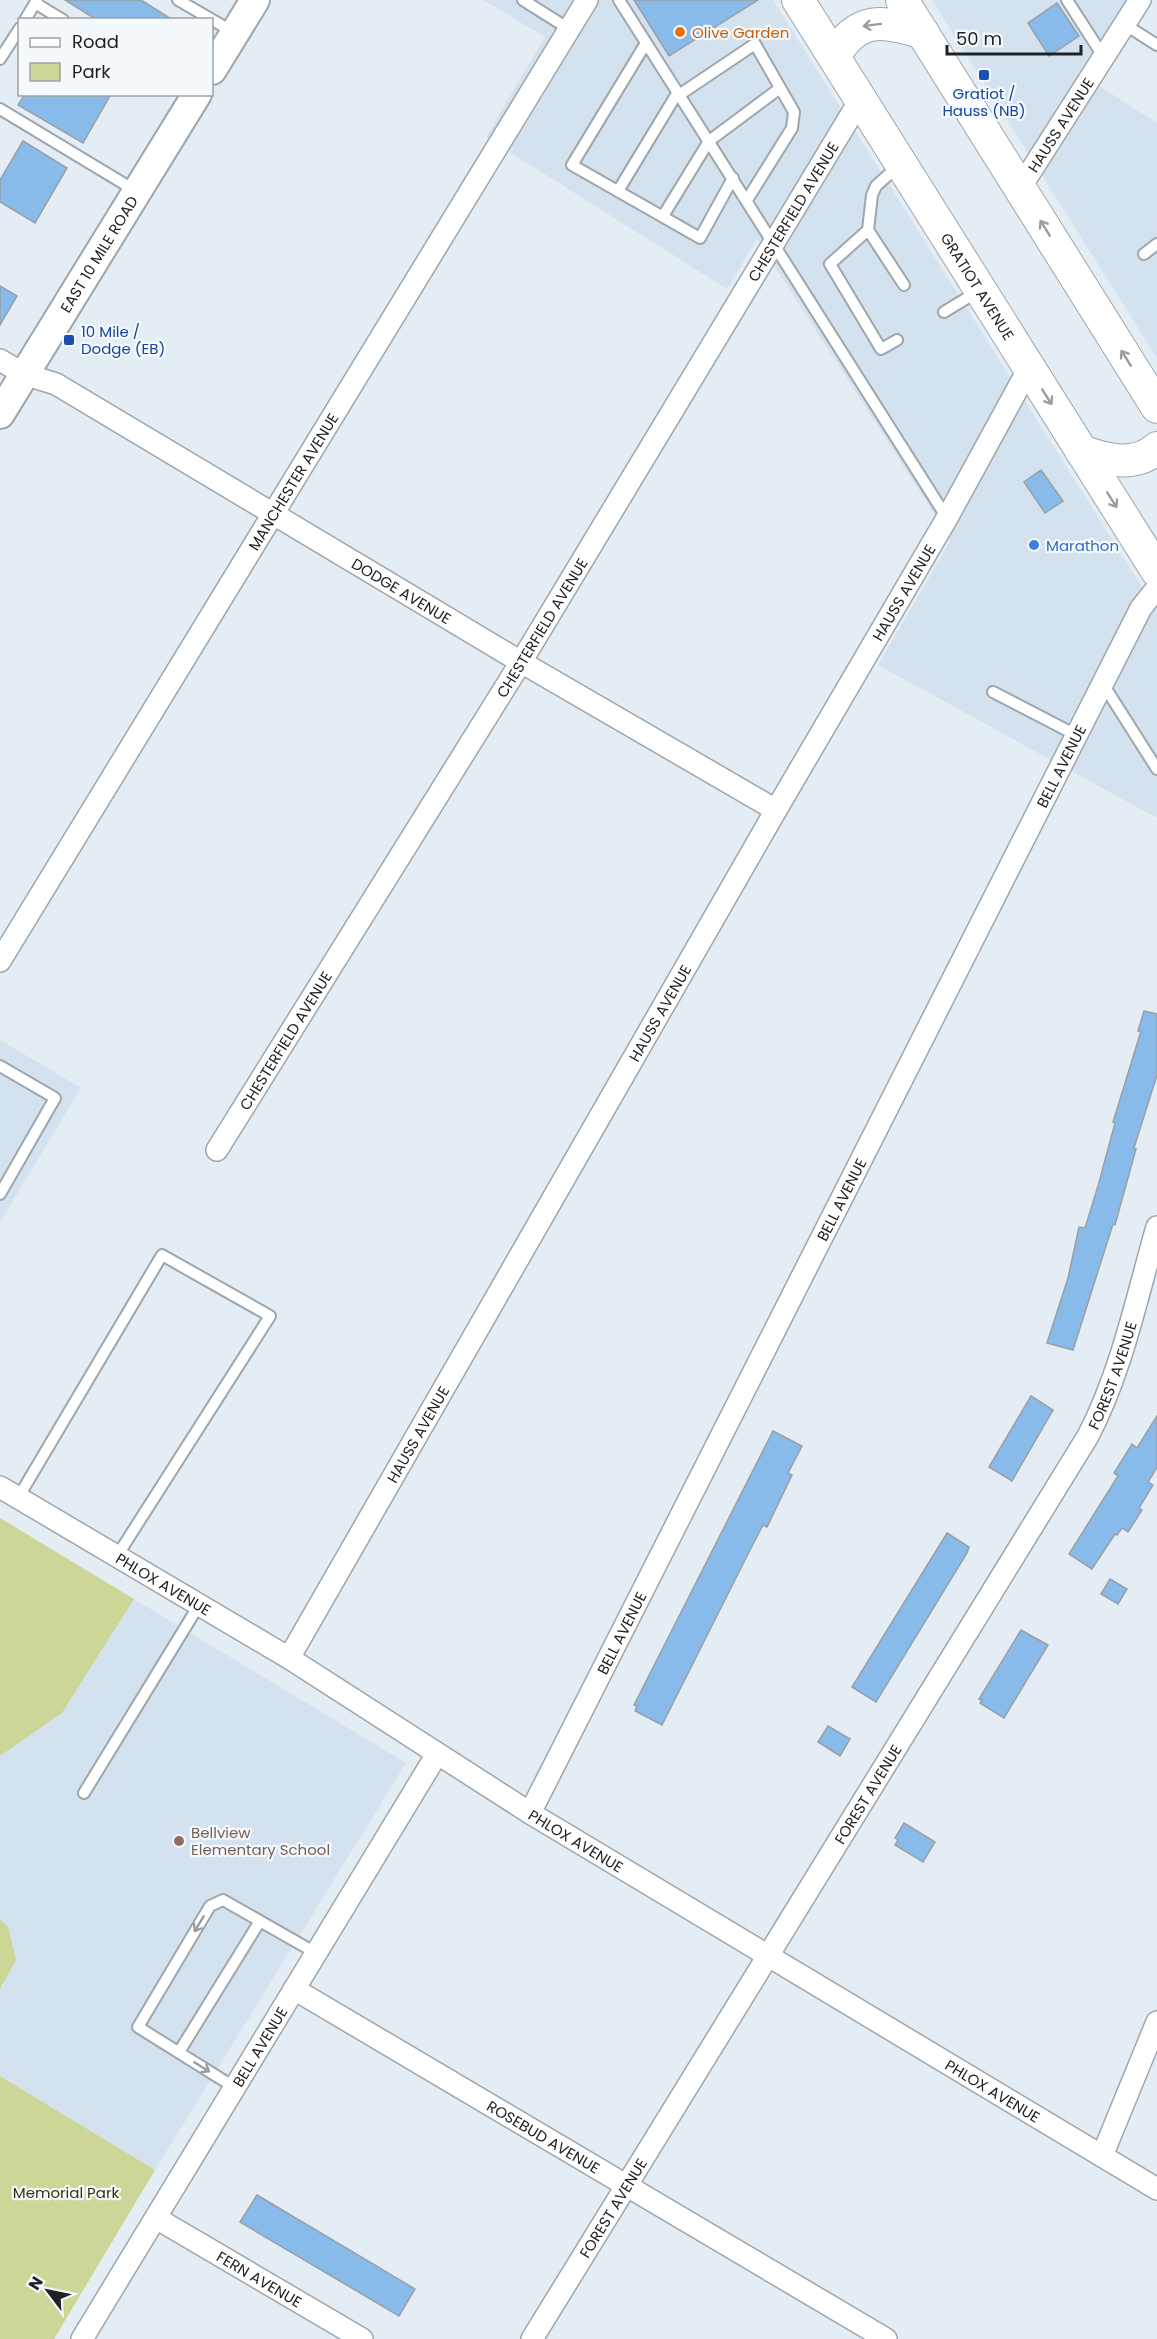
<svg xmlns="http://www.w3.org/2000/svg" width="1157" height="2339" font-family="Poppins,sans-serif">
<rect width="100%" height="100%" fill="#e4ecf4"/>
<path fill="#d4e2ef" d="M483 0H773L1157 611V818L878 665 951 540 757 239 727 289 486 137 545 37Z
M932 0H1130L1082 75 1157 123V358Z
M0 1040 81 1088 0 1222Z
M134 1599 406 1763 155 2170 0 2076V1989L4 1985 8 1927 0 1919V1756L62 1713Z"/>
<path fill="#ccd797" d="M0 1518 134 1599 62 1713 0 1756Z
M0 1919 8 1927 16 1960 0 1989Z
M0 2076 155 2170 54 2339H0Z"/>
<path fill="#89bbea" stroke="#98a0a7" stroke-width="1.5" d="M65 0H141L173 20H97Z
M634 0H758L669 56Z
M1057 3 1079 36 1049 56 1028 23Z
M25 94H111L83 143 18 105Z
M23 141 67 168 35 223 0 202V180Z
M0 286 17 296 0 325Z
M1041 470 1063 501 1045 513 1024 482Z
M1144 1011 1157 1014V1075L1134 1148 1136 1149 1115 1225 1113 1224 1073 1350 1047 1343 1068 1278 1079 1227 1085 1228 1098 1186 1115 1123 1113 1122 1141 1031H1138Z
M1031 1396 1053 1410 1012 1481 989 1467Z
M1157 1416V1467L1148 1482 1153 1485 1139 1508 1142 1510 1128 1532 1122 1528 1117 1535 1115 1534 1092 1569 1069 1554 1118 1476 1114 1473 1132 1444 1137 1448Z
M773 1431 802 1446 788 1473 792 1475 767 1527 763 1525 749 1552 662 1725 635 1711 637 1706 634 1705Z
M947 1533 969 1547 967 1553 876 1702 852 1687Z
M1110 1579 1127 1589 1118 1604 1101 1594Z
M1021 1630 1048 1645 1004 1718 980 1703 982 1700 979 1699Z
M828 1726 850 1739 840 1756 818 1742Z
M904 1823 935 1842 923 1862 895 1845 898 1840 895 1838Z
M257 2195 415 2289 399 2316 240 2222Z"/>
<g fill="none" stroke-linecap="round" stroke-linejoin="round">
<g stroke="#9ea6ad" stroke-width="14">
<path id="service" d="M178 0 235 33
M523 0 569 29
M619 0 947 518
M1067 0 1103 56
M35 3 63 20
M25 20 37 0
M1124 24 1157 45
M646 43 572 165 700 238 733 178
M0 59 20 28
M679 95 755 44 794 112 792 128 747 200
M0 109 136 191
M618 191 678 92
M663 216 709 141 780 88
M868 230 872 195 876 186 898 166
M1144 254 1157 244
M944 312 977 292
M897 340 881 349 830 264 868 230 904 285
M1103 684 1157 769
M993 692 1076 735
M0 1066 55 1098 0 1194
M18 1498 162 1255 270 1316 117 1556
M84 1793 199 1605
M179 2052 260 1921
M234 2087 138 2027 210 1906 223 1900 316 1953"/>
</g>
<g stroke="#9ea6ad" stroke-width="24">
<g id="minor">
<path id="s1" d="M1020 188 1140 0"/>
<path id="s2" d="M0 360 24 374 56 384 521 662 776 810"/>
<path id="s3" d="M0 961 587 0"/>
<path id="s4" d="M217 1150 521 662 860 100"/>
<path id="s5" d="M0 1487 289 1658 530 1813 1157 2189"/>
<path id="s6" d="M289 1658 776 810 947 518 1029 368"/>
<path id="s7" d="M530 1813 1141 608 1157 588"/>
<path id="s8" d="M294 1989 886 2339"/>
<path d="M1102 2156 1157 2022"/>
<path id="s9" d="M156 2218 362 2339"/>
<path id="s10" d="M82 2339 437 1754"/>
<path id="s11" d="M532 2339 1088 1436C1122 1371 1137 1296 1157 1227"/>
</g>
</g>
<g stroke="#9ea6ad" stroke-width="32">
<g id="secondary">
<path d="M212 70 255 0"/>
<path id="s12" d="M0 414 197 94"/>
</g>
</g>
<g stroke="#9ea6ad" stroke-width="34">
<g id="primary">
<path id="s13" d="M798 0 1157 571"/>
<path d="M902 0 1157 407"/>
<path d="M834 57C857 16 882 20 923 33"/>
<path d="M1081 451C1105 460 1135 468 1157 448"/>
</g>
</g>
<use href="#service" stroke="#fff" stroke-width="10"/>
<use href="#minor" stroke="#fff" stroke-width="21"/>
<use href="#secondary" stroke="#fff" stroke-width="28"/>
<use href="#primary" stroke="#fff" stroke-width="32"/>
</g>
<defs><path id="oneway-shaft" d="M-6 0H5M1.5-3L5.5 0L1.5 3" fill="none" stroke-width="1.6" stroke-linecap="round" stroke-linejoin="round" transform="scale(1.5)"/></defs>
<g stroke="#9b9c9d">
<use href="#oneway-shaft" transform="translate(872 25) rotate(173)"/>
<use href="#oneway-shaft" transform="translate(1045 228) rotate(-122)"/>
<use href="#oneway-shaft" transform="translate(1126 358) rotate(-122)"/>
<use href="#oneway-shaft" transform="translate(1047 397) rotate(58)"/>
<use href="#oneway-shaft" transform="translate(1112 500) rotate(58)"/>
<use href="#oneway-shaft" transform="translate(199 1924) rotate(121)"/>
<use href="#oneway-shaft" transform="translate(202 2067) rotate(32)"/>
</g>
<circle fill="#e8710a" stroke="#f4f9fe" stroke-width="2" cx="680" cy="32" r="6"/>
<g fill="#1a4fb4" stroke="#f4f9fe" stroke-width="2">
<rect x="978" y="69" width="12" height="12" rx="3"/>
<rect x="63" y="334" width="12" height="12" rx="3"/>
</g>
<circle fill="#3f7fe0" stroke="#f4f9fe" stroke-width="2" cx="1034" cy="545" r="6"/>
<circle fill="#8d6e63" stroke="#f4f9fe" stroke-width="2" cx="179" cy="1841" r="6"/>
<g text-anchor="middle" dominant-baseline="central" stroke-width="4.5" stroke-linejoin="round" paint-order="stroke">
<g font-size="15" fill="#c56008" stroke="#f4f9fe" text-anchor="start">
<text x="692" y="32">Olive Garden</text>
</g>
<g font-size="15" fill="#164399" stroke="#f4f9fe">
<text x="984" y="93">Gratiot /<tspan x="984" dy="17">Hauss (NB)</tspan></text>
<text x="81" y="331" text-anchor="start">10 Mile /<tspan x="81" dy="17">Dodge (EB)</tspan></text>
</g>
<g font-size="15" fill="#202326" stroke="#f4f9fe">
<text stroke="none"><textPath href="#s1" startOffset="75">HAUSS AVENUE</textPath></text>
<text stroke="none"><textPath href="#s4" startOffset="1101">CHESTERFIELD AVENUE</textPath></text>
<text stroke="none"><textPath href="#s12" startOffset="188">EAST 10 MILE ROAD</textPath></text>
<text stroke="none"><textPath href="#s13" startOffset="338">GRATIOT AVENUE</textPath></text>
<text stroke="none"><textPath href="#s3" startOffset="562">MANCHESTER AVENUE</textPath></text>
<text stroke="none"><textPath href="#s2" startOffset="464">DODGE AVENUE</textPath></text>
<text stroke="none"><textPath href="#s6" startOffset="1230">HAUSS AVENUE</textPath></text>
<text stroke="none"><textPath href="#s4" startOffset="615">CHESTERFIELD AVENUE</textPath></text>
<text stroke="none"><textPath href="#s7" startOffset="1174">BELL AVENUE</textPath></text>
<text stroke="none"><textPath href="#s6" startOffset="744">HAUSS AVENUE</textPath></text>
<text stroke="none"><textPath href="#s4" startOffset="129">CHESTERFIELD AVENUE</textPath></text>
<text stroke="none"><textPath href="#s7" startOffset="688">BELL AVENUE</textPath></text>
<text stroke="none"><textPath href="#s11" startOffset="1126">FOREST AVENUE</textPath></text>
<text stroke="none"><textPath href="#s6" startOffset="258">HAUSS AVENUE</textPath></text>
<text stroke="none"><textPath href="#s5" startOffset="190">PHLOX AVENUE</textPath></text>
<text stroke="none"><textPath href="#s7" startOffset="202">BELL AVENUE</textPath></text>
<text stroke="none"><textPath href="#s11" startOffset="640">FOREST AVENUE</textPath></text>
<text stroke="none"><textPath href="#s5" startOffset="676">PHLOX AVENUE</textPath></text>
<text stroke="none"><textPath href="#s10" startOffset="342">BELL AVENUE</textPath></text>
<text stroke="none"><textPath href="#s5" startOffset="1162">PHLOX AVENUE</textPath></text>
<text stroke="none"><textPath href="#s8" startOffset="290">ROSEBUD AVENUE</textPath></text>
<text stroke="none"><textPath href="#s11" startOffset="154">FOREST AVENUE</textPath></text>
<text stroke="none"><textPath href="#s9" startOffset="120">FERN AVENUE</textPath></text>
</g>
<g font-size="15" fill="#366cbe" stroke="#f4f9fe" text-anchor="start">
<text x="1046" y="545">Marathon</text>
</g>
<g font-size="15" fill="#785e54" stroke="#f4f9fe" text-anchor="start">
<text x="191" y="1832">Bellview<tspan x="191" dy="17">Elementary School</tspan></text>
</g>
<g font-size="15" fill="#323805" stroke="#f4f9fe">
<text x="66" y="2192">Memorial Park</text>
</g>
</g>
<rect x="18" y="18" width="195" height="78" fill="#f4f9fe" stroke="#9fa3a8" stroke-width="1.5"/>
<rect x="30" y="38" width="30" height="9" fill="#ffffff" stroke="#9fa3a8" stroke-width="1.5"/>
<text x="72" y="48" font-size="18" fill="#202326">Road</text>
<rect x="30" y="63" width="30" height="18" fill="#ccd797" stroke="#9fa3a8" stroke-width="1.5"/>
<text x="72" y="78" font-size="18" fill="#202326">Park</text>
<g transform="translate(48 2291) rotate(302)" stroke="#f4f9fe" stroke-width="4.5" paint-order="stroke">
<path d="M0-4.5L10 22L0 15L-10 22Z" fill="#202326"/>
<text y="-9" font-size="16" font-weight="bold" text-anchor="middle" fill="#202326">N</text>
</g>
<path d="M947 45v9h134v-9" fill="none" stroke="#202326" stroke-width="3"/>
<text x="956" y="45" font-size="18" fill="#202326" stroke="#f4f9fe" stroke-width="4.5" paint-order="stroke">50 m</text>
</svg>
